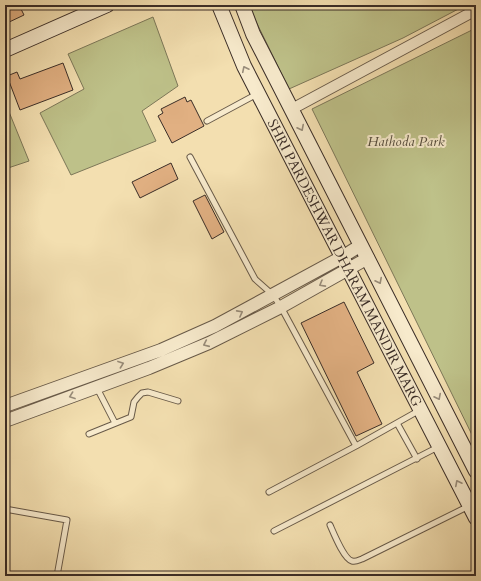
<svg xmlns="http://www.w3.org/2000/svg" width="481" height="581" font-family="Cardo,serif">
<rect width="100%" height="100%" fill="#f3dfb0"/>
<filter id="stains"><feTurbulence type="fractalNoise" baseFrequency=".005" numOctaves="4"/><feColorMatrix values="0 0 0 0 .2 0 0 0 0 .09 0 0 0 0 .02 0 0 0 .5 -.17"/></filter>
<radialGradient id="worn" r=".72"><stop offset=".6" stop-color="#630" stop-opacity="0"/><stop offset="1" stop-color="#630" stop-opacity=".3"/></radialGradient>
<path fill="#bec189" stroke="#7c7758" d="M248 5H466L403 38 289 89Z
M153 17 178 86 142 111 156 141 71 175 40 113 84 89 68 54Z
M472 30 476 39V443L312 109Z
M5 102 29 161 5 169Z"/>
<path fill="#e1b082" stroke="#3a2d27" d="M5 5H19L24 15 5 24Z
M63 63 73 90 20 110 7 76 17 72 20 79Z
M185 97 187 102 191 100 204 126 172 143 158 116 163 113 161 109Z
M171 163 178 179 140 198 132 182Z
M205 195 224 232 212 239 193 201Z
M344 302 374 363 357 372 382 424 356 436 301 323Z"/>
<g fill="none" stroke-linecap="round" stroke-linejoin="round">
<g stroke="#685a49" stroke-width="7">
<path id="service" d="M207 121 257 94
M190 157 255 279 273 295 281 307 356 446
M97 388 115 423
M397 423 417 459
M89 434 131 417 134 402 138 397 142 393 148 392 178 401
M269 492 356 446 420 410
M5 509 67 520 57 576
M330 525C334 534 344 559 352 561 356 562 359 560 362 559L469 506
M274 531 438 447"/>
</g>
<g stroke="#685a49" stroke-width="12">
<path id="minor" d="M292 109 476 10"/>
</g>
<g stroke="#685a49" stroke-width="14">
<path id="tertiary" d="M5 406 161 350 215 326 342 257 361 245
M5 421 149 368 209 343 281 307 368 258"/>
</g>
<g stroke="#3a2d27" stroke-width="16">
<g id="secondary">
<path id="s1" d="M219 5 244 66 476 518"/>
<path d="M242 5 253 34 476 471"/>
<path d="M5 50 107 5"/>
</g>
</g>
<use href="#service" stroke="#f7eacc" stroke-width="5"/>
<use href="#minor" stroke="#f7eacc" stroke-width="10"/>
<use href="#tertiary" stroke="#f7eacc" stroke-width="12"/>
<use href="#secondary" stroke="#f7eacc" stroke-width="14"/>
</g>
<defs><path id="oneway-chevron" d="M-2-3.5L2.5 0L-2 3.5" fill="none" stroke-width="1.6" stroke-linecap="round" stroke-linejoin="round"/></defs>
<g stroke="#988c7a">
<use href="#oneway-chevron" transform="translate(245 69) rotate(-116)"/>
<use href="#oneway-chevron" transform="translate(301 128) rotate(63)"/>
<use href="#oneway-chevron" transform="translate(379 281) rotate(63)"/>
<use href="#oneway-chevron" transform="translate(322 284) rotate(151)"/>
<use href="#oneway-chevron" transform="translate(240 313) rotate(-28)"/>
<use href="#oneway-chevron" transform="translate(206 344) rotate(156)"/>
<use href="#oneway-chevron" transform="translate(121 364) rotate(-20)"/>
<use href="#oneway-chevron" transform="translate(72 396) rotate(160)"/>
<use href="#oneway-chevron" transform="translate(438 397) rotate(63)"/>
<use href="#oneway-chevron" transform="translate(458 483) rotate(-117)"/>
</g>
<g text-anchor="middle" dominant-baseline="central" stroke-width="4" stroke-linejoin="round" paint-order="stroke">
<g font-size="14" font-style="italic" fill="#544b3b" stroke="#f7eacc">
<text x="406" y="141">Hathoda Park</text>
</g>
<g font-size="14" fill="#3a2d27" stroke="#f7eacc">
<text stroke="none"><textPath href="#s1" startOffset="287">SHRI PARDESHWAR DHARAM MANDIR MARG</textPath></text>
</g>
</g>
<rect width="481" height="581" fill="none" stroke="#f3dfb0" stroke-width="20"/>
<rect x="6" y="6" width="469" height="569" fill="none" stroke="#3a2d27" stroke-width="2"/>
<rect x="10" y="10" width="461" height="561" fill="none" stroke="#3a2d27"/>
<rect width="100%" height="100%" filter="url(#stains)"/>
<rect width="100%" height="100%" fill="url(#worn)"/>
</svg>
